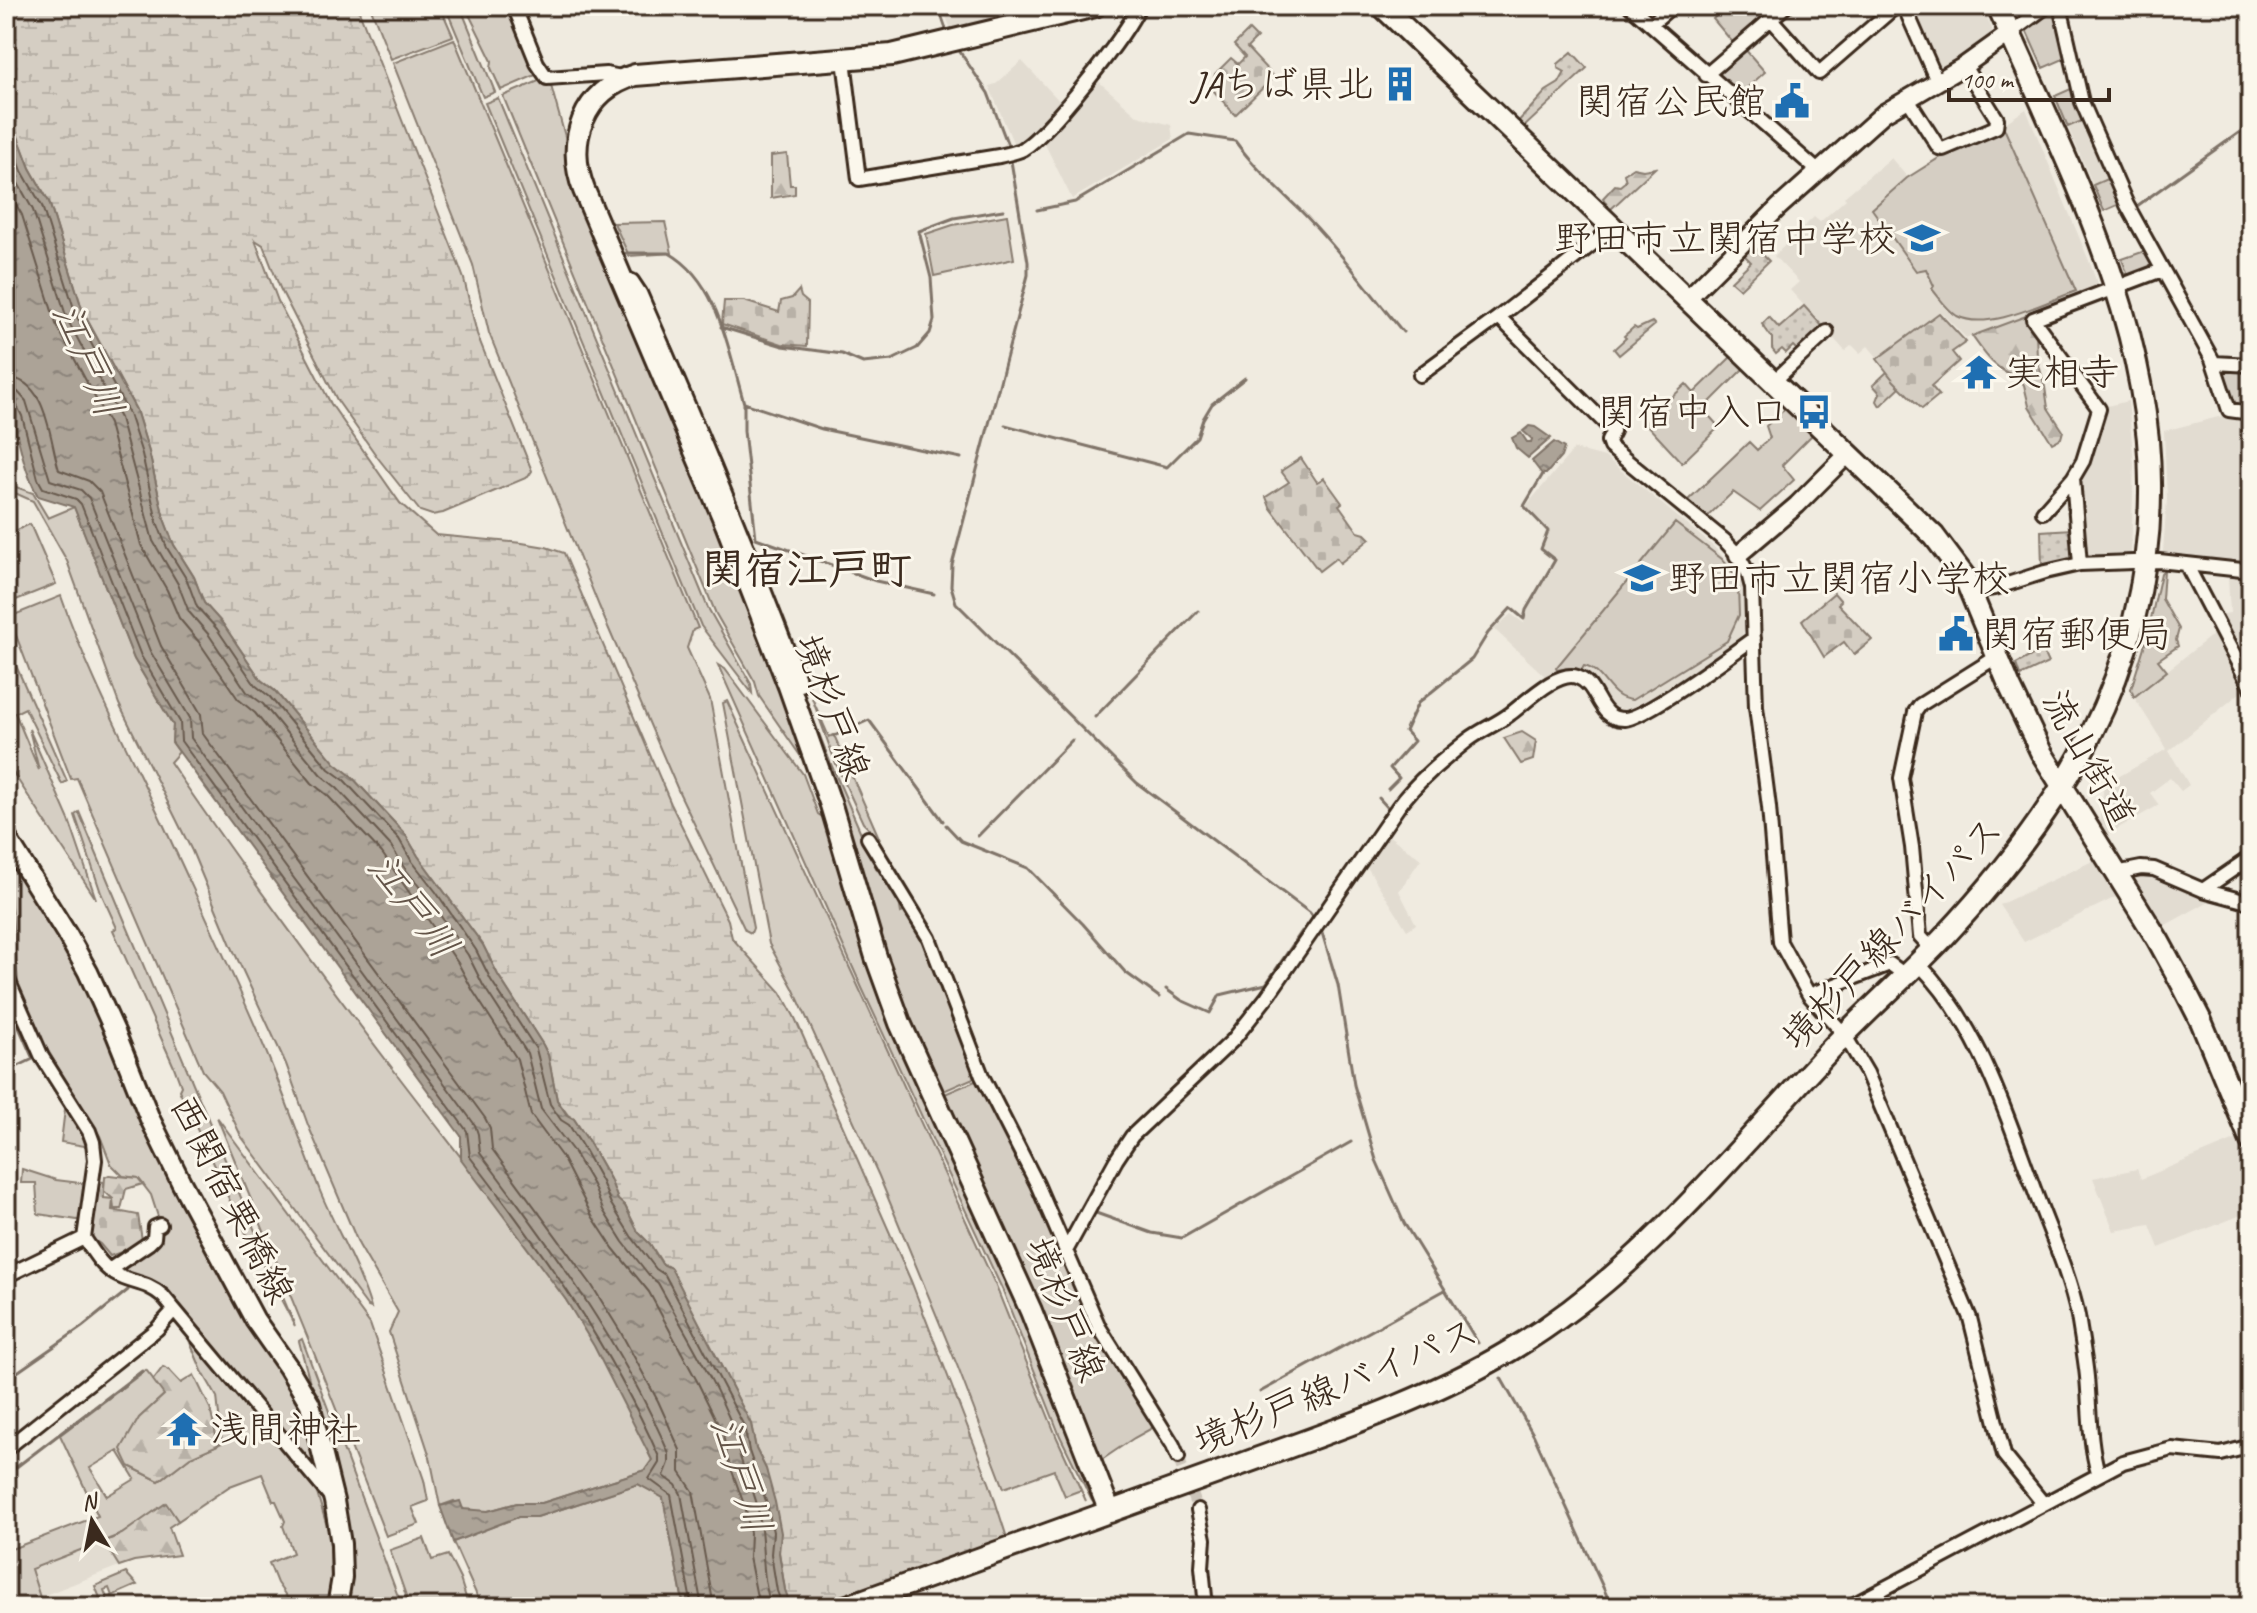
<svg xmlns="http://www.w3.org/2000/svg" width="2257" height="1613" font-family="Caveat,'Klee One',sans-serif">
<defs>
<pattern id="forest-firs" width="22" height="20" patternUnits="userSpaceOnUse" patternTransform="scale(2)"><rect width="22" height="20" fill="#d5cec3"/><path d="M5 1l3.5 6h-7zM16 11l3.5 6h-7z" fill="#b8b1a7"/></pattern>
<pattern id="wetland-marsh" width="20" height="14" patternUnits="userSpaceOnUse" patternTransform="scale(2)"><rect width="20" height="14" fill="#d5cec3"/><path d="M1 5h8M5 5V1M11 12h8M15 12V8" fill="none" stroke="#b8b1a7"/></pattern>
<pattern id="cemetery-stones" width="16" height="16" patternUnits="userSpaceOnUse" patternTransform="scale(2)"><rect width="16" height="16" fill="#d5cec3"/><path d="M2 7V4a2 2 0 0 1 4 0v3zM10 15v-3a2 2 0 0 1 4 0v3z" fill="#b8b1a7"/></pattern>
<pattern id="garden-dots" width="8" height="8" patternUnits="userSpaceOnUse" patternTransform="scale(2)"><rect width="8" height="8" fill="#d5cec3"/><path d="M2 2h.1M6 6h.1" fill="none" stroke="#b8b1a7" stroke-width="1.8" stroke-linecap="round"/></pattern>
<pattern id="water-ripples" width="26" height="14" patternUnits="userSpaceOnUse" patternTransform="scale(2)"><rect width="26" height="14" fill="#aca397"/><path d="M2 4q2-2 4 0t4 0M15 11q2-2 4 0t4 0" fill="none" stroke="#8d857b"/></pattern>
</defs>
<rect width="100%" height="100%" fill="#f0ebe0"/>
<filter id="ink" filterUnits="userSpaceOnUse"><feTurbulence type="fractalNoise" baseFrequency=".0125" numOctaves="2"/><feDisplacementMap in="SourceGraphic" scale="16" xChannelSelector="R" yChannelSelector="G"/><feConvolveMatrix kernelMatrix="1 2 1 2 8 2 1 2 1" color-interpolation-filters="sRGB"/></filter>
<g filter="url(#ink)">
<path fill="#e2dcd1" d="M942 6H1042L1043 7 952 32Z
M1910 6H1982L1992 29 1991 35 1957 60 1940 68 1936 67Z
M1022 61 1064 106 1036 134 1015 147 989 86 996 84Z
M1097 80 1138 116 1171 125 1173 139 1072 199 1043 140Z
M2026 109 2089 261 2098 286 2096 291 1966 338 1941 312 1878 358 1868 346 1860 353 1852 345 1845 351 1790 290 1799 282 1774 256 1814 217 1820 222 1846 199 1844 197 1891 158 1908 178 1939 158 2004 128 2005 123Z
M2084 120 2109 178 2093 185 2068 127Z
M2128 401 2134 464 2131 555 2127 558 2087 560 2083 556 2079 481 2103 407Z
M2226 415 2251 417V565L2166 555 2163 552 2167 499 2164 431Z
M1574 449 1605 457 1713 546 1735 570 1743 589 1746 626 1741 637 1693 673 1627 711 1611 706 1590 676 1578 670H1557L1547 678 1494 629 1511 614 1524 623 1527 610 1556 560 1542 549 1549 531 1526 506Z
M2228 577 2251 580V661L2243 662 2217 615 2230 613Z
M2216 632 2246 688 2169 751 2189 785 2181 791 2170 778 2150 793 2159 805 2106 835 2099 824 2104 785 2167 749 2134 697Z
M1385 833 1421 859 1399 891 1416 924 1407 930 1365 864Z
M2097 859 2120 895 2024 942 1999 905Z
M2148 872 2215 898 2162 927 2131 873Z
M2240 1138 2251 1164V1211L2159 1248 2150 1225 2114 1231 2093 1178 2137 1169 2141 1179Z
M104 1542 119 1566 40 1597 31 1569Z"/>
<path fill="#d5cec3" stroke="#887c70" stroke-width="2" fill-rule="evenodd" d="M370 6H440L453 36 391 59Z
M445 6H460L495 92 483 97Z
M465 6H503L517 24 538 74 501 90 491 68 492 61Z
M1712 6H1778L1734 44 1713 19 1718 14Z
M2052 9 2057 11 2066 58 2043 68 2026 30 2028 25Z
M454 39 698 628 693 630 687 648 710 699 753 928 751 933 745 930 678 790 599 606 489 333 473 265 393 63Z
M1744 48 1765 72 1738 96 1716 78V73Z
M541 80 542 83 550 82 569 151 727 543 808 767 759 696 755 682 716 614 503 96Z
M2073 88 2084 120 2068 127 2055 96Z
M498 98 708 608 751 684 752 693 701 626 485 103Z
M2004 128 2076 291C2045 302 1988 332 1957 316 1947 310 1939 297 1932 289L1934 286 1926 269 1916 271 1872 209 1907 178 1939 158Z
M2109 178 2120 204 2104 211 2093 185Z
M1007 215 1014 259 934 276 926 234 953 225Z
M665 222 672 253 629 256 614 223Z
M2145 251 2154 266 2152 270 2132 278 2128 276 2122 259Z
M1733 355 1745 367 1703 409 1719 427 1682 463 1645 423 1686 384 1694 393Z
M2225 369 2251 371V407L2235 406 2232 403 2222 373Z
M1787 407 1814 433 1782 465 1794 480 1760 511 1733 492 1706 518 1686 502 1749 442 1757 450 1770 438 1766 426Z
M6 451 13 486 33 493 48 518 74 507 134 659 173 725 172 742 179 752 170 762C244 871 322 976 402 1081 457 1153 515 1224 566 1300 600 1350 627 1405 652 1460L645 1470 542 1503H517L488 1511H466L454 1501 440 1506 430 1457 389 1332 398 1312 359 1245 308 1125 286 1064 231 945 192 851 119 704 67 561 33 501 6 489Z
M1675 523 1722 559 1732 571 1738 586 1739 615 1727 641 1632 700C1607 698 1606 671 1584 666L1581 671 1569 668 1557 670 1556 668Z
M30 524 56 584 6 604V535Z
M745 545 831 764 877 870 883 868 898 895 901 913 908 910 931 951 978 1076 939 1093 917 1045Z
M2164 570 2162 599 2179 629 2176 640 2178 646 2158 660 2167 671 2134 697 2131 689 2147 637 2161 573Z
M61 596C90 680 133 758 170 839 205 915 241 990 272 1066 289 1108 304 1150 320 1191 336 1230 359 1267 371 1308L368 1307 241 1136 220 1091 203 1071 77 778 71 779 9 617Z
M6 643 67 781 62 784 25 708 15 713 39 770 29 729 69 820 96 899 6 762Z
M718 665 725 669 803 774 818 814 832 823 1092 1492 1091 1499 1060 1436 1003 1291 862 988Z
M812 698 829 737 834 735 880 840 863 823 836 764Z
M727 701 995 1284 1057 1438 1086 1501 1081 1490 1065 1496 1054 1470 1004 1488 957 1365 879 1176 793 988 769 944 723 703Z
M79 812 295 1326 236 1214 179 1090 181 1086 174 1067 113 930 117 928 101 893 75 815Z
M6 851 58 934 283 1369 303 1411 311 1437 308 1439 314 1463 310 1465 165 1290 151 1280 121 1271 120 1267 162 1229 151 1195 138 1178 123 1176 111 1164 100 1136 39 1036 19 993Z
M980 1079 1154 1427 1134 1438 1097 1463 940 1096Z
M66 1101 82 1127 90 1147 61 1142Z
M217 1117 370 1324 424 1480 428 1501 412 1507 419 1524 386 1536 312 1348Z
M22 1169 56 1180 89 1184 84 1221 38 1214 36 1183H21Z
M184 1328 312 1477 330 1536 331 1581 326 1607H294L277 1583 269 1563 293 1553 283 1526 285 1521 276 1501H273L262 1474 230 1486 178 1521 166 1504 122 1534 31 1569 43 1607H6V1551L98 1516 60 1435 146 1370 165 1394 139 1418 129 1466 159 1481 190 1457 222 1443 217 1397 202 1371ZM118 1451 135 1479 107 1496 90 1468Z
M302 1339 402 1607H345L339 1493 299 1341Z
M638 1484 663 1497 684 1607H482L453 1542 518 1517H537Z
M424 1538 432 1560 448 1555 460 1579 469 1607H410L390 1550Z
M126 1573 137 1585 112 1596 109 1588 104 1590 110 1607H91L90 1603 100 1598 95 1586Z"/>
<path fill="url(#forest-firs)" stroke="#887c70" stroke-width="2" d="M787 154 790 185H795V194L771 198V156Z
M1633 168 1643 170 1655 168 1610 210 1603 198 1615 185 1620 186 1626 181 1624 174Z
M2026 316 2036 331 2037 358 2045 387 2048 408 2063 431 2061 438 2052 443 2029 406 2024 385 2017 376C1996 372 1984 353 1972 336Z
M1887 372 1900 387 1880 406 1877 401 1880 393 1873 385Z
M1522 732 1536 741 1533 760 1521 764 1504 738Z
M109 1175 138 1178 143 1184 126 1189 121 1209H114L113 1199 104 1191 105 1177Z
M163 1367 168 1369 181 1383 194 1375 210 1408 218 1445 190 1457 159 1481 129 1466 121 1449 139 1418 164 1395 153 1380Z
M166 1503 178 1521 169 1527 179 1555 134 1561 119 1566 104 1542 122 1534Z"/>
<path fill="url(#wetland-marsh)" stroke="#887c70" stroke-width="2" d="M6 6H357L455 255 464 279 477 334 532 471 528 477 443 513 432 515 420 511 378 458 337 400 280 288 263 245 255 240 278 301 331 404 400 503 436 535 522 543 546 547 564 553 671 804 728 920 732 938 781 992 795 1018 911 1281 990 1485 1007 1538 815 1607H791L785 1590 766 1469 756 1449 751 1424 671 1269 662 1263 650 1244 638 1232 625 1206 618 1200 610 1179 589 1142 574 1119 568 1115 557 1100 548 1055 543 1045 498 975 483 945 418 856 405 834 350 775 335 764 275 691 261 680 223 624 204 603 194 577 174 545 164 519 149 452 136 410 83 312 49 202 30 168 6 105Z"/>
<path fill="url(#cemetery-stones)" stroke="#887c70" stroke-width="2" d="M1249 30 1257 38 1247 48 1274 77 1235 115 1212 89 1215 74 1231 58 1238 64 1245 57 1234 45Z
M799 290 801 297 808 303 807 346 782 344 722 324 724 301H744L779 312 781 301 792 298Z
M1939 313 1966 342 1952 352 1959 361 1931 386 1939 395 1922 409 1894 381 1877 359Z
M1301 458 1317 482 1324 478 1342 503 1339 505 1358 532 1365 534 1370 539 1340 563 1336 558 1319 571 1270 507 1266 497 1289 482 1281 471Z
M1834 593 1841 601 1838 604 1872 640 1854 655 1844 642 1824 657 1802 620Z
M94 1181 104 1182V1198L113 1199 112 1210 138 1215 142 1240 127 1250 110 1256 100 1244 88 1236Z"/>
<path fill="url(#garden-dots)" stroke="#887c70" stroke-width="2" d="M1572 52 1587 68 1522 129 1516 124 1546 91 1559 83 1565 72 1558 68V64Z
M1753 245 1769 261 1740 289 1731 281 1751 262 1744 255Z
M1804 306 1824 328 1799 352 1793 346 1786 353 1782 349 1776 354 1772 349V338L1762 324 1769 317 1779 328Z
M1652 322 1655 325 1619 355 1614 349 1626 338 1624 336 1634 327 1637 329Z
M2072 529 2074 558 2071 562 2042 568 2041 531Z
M2042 650 2048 663 2020 676 2016 664Z"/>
<path fill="url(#water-ripples)" stroke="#7f7367" stroke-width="2" d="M6 105 30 168 49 202 83 312 136 410 149 452 164 519 174 545 194 577 204 603 223 624 261 680 275 691 335 763 350 775 405 834 418 856 483 945 498 975 543 1045 548 1055 557 1100 567 1115 574 1119 589 1142 610 1179 618 1200 625 1206 638 1232 650 1244 662 1264 671 1268 751 1424 756 1449 766 1469 775 1502 781 1533 779 1553 785 1590 791 1607H684L663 1498 638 1484 537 1517H518L453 1542 440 1506 460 1501 463 1509 488 1511 517 1503H542L645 1470 652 1460 594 1346 566 1300 461 1159V1136L172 742 173 725 134 659 74 507 38 496C21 466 19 431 6 400Z
M1529 426 1535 427 1551 438 1528 458 1516 448 1512 438 1521 433 1527 442H1531L1532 439 1523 431Z
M1554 442 1564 448 1561 457 1546 474H1542L1532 461Z"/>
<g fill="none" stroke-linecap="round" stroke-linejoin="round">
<path stroke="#685a4e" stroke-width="2" d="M6 125 22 171 42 206 76 315 129 414 142 454 157 522 167 548 187 580 197 607 217 629 255 685 270 697 329 769 344 780 399 839 411 860 436 892 476 950 491 980 536 1049 550 1104 561 1120 569 1125 582 1146 602 1182 611 1204 631 1236 656 1269 665 1275 744 1426 749 1451 767 1504 773 1532 771 1554 777 1591 783 1607
M6 155 14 176 33 210 67 319 120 418 153 541 178 584 189 612 209 635 247 692 263 704 321 775 337 788 391 846 403 866 428 898 468 955 483 985 527 1053 541 1109 573 1151 593 1185 603 1210 623 1242 649 1275 658 1283C684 1331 714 1379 734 1430 737 1437 737 1445 739 1453 743 1470 753 1487 757 1505 766 1539 759 1574 772 1607
M6 187 22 215 56 324 109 424 141 545 167 590 179 618 199 642 238 699 255 713 312 783 328 796 382 853 458 963 473 991 517 1059 531 1115 562 1157 592 1216 613 1248 649 1292 697 1381 723 1434 727 1457 746 1510 750 1533 749 1557 759 1607
M6 377C48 379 49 439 59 470L89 481 100 492 161 646 201 714 203 734 485 1118 490 1128 492 1149 591 1284 620 1331 658 1401 680 1450V1472L693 1491 714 1607
M6 389 18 392 26 401 50 480 81 490 89 498 150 651 190 718 191 738 475 1125 478 1134 480 1153C552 1248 622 1343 669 1454V1463L664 1476 676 1485 681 1494 702 1607
M6 400 15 402 22 416 38 479 43 488 76 499 81 504 141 656 180 722 181 741 467 1131 470 1157C543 1252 610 1345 659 1457V1463L649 1479 671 1495 692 1607"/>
<path stroke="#7f7367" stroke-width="3" d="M938 6 947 32
M958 49 988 93 1009 148
M1010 155 1028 262V275L952 565 951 586 956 603 1137 783 1310 913 1315 920
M2137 206 2251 124
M1037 210 1075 202 1189 134 1235 141C1254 167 1276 187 1299 209 1337 247 1369 291 1403 332
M626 253H669C719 281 729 353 744 403L822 429 961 458
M721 327 783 346 842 354 863 363 892 360 917 348 930 333 934 320 931 278 919 231 954 218 1003 210
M744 403V431L756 538 876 581 934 594
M1005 425 1167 467 1197 437 1203 419 1212 404 1245 378
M1095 717 1198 611
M834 736 869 720 943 821
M1388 789 1399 778 1390 768 1414 741 1405 731 1418 703 1472 659 1488 633 1511 608 1524 619 1526 610 1555 560 1541 549 1548 531 1524 506 1543 474
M946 825 961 841 1028 868 1083 924 1125 972 1159 997
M978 836 1072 740
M1363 848 1388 808 1379 798
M1325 902 1334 890
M1320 926 1338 985 1354 1085 1376 1160 1404 1223 1478 1343
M1166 989 1181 1000 1210 1013 1220 995 1266 984 1302 931
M6 998 33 1059 6 1072
M1096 1213 1152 1233 1182 1238 1351 1142
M1501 1378 1534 1436 1612 1607
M6 1380 82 1327 128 1290
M1260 1392 1445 1290
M6 1475 142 1371"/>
<path stroke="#ccc4b9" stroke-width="12" stroke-dasharray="12 6" stroke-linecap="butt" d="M1178 1457 1198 1510"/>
<g stroke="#3b2a1e" stroke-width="18">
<path id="minor" d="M514 6 537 63 547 78 606 74 626 78
M1630 6 1818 171
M1904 6 1937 81
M2060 6 2082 102 2127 205 2212 359 2229 410 2251 413
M1771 19 1819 73 1896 6
M1651 24 1672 6
M2010 33 2047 6
M844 60 859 179 999 156C1006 154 1016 153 1023 149 1049 133 1127 35 1139 6
M1706 75 1786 6
M1907 98 1939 148 1943 149 1996 127 1997 119 1964 66
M627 279 632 281 640 293C697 423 751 553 801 685
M1499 317 1613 431 1608 441 1610 447 1725 541 1738 555 1748 573 1752 588 1756 707 1769 807 1780 942 1809 995 1844 1034 1867 1073 1970 1318 2004 1455 2042 1502
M2214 363 2251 365
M1420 375 1499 317 1613 228
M1773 382 1827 332
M2073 478 2080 564
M2043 512 2073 478 2083 461 2099 409 2033 319 2162 270
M2186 564 2251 688
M1971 591 1995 588 2045 572 2080 564 2159 561 2251 571
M868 838 929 938 982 1076 1037 1184 1099 1327 1173 1445 1178 1457
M2116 873 2141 868 2154 869 2203 890 2251 903
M2203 890 2251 857
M1932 949 1920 936 1912 847 1901 778 1915 712 1920 705 1998 656
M1918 963C1980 1026 2004 1109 2034 1189 2049 1230 2069 1273 2078 1316 2081 1336 2085 1357 2087 1377 2090 1410 2089 1441 2098 1473
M6 975 42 1057 89 1131 93 1142 95 1160 84 1238 6 1276
M1809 995 1890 964 1905 975
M84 1238C93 1251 101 1266 115 1274 132 1284 146 1281 163 1296L329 1495
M1067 1249 1116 1160 1132 1136 1233 1040 1267 997 1398 807C1417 781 1443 760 1468 740 1481 730 1497 724 1510 714 1525 703 1558 670 1577 677 1600 685 1596 720 1625 719 1647 717 1732 654 1754 638
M109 1270 149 1243 154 1238 155 1227 160 1225
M6 1449 157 1329 174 1310
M1198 1510 1204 1539 1202 1567 1206 1607
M1849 1607 2123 1462 2172 1449 2221 1454 2251 1446"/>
</g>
<g stroke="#3b2a1e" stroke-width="22">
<path id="tertiary" d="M1687 299 1779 207 1884 113 1964 66 2010 33
M1738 555 1797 505 1848 454"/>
</g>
<g stroke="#3b2a1e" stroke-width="24">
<path id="secondary" d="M6 837 68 936 88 972 116 1034 150 1119 181 1182 255 1320 288 1367 310 1404 334 1501 341 1544 342 1577 337 1607"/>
</g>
<g stroke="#3b2a1e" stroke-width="26">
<path id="primary" d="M1095 6 892 55 635 75C583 90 565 142 584 190L726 524 789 686 831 805 876 957 900 1023 1031 1311 1110 1512
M1382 6 1934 536 1964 576 2010 687 2041 752 2158 940 2182 984 2201 1021 2251 1141
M845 1607C974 1561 1102 1514 1231 1468 1326 1433 1424 1402 1511 1350 1633 1277 1723 1166 1818 1063 1857 1019 1902 981 1942 939 2062 811 2148 674 2150 494 2153 322 2065 160 1998 6"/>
</g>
<use href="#minor" stroke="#fbf7ec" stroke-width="12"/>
<use href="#tertiary" stroke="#fbf7ec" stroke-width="16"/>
<use href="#secondary" stroke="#fbf7ec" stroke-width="18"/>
<use href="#primary" stroke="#fbf7ec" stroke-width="20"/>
</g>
</g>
<defs>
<g id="building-bare" transform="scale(2.76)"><path d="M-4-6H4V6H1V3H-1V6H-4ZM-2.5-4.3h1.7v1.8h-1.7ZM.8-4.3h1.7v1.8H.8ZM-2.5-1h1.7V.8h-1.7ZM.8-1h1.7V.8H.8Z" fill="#1f6fb2" stroke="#fbf7ec" stroke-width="2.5" paint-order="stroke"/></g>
<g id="civic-bare" transform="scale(2.76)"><path d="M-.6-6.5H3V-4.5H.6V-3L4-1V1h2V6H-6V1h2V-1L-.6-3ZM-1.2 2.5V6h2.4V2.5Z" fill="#1f6fb2" stroke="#fbf7ec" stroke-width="2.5" paint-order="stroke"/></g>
<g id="school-bare" transform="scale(2.76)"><path d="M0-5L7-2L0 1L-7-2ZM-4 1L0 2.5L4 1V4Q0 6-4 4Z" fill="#1f6fb2" stroke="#fbf7ec" stroke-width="2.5" paint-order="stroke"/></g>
<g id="temple-bare" transform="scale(2.76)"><path d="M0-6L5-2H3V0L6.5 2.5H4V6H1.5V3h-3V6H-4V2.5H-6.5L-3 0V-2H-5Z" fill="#1f6fb2" stroke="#fbf7ec" stroke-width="2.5" paint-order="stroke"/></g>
<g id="bus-bare" transform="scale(2.76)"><path d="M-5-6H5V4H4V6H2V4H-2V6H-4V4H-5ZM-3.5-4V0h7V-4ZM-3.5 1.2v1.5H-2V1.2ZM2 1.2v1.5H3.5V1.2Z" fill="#1f6fb2" stroke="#fbf7ec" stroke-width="2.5" paint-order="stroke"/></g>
</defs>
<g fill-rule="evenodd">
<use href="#building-bare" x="1400" y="84"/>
<use href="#civic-bare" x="1792" y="101"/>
<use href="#school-bare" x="1922" y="238"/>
<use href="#temple-bare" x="1979" y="372"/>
<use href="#bus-bare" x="1814" y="412"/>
<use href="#school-bare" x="1642" y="578"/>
<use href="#civic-bare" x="1956" y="634"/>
<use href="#temple-bare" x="184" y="1429"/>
</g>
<g text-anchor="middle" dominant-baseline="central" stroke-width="6" stroke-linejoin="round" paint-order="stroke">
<g font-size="38" fill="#3b2a1e" stroke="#fbf7ec" text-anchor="end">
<text x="1374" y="84">JAちば県北</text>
<text x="1766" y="101">関宿公民館</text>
<text x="1896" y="238">野田市立関宿中学校</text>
<text x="2005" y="372" text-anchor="start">実相寺</text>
<text x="1788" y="412">関宿中入口</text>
<text x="1668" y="578" text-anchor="start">野田市立関宿小学校</text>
<text x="1982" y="634" text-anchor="start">関宿郵便局</text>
<text x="210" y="1429" text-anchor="start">浅間神社</text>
</g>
<g font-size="38" fill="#3b2a1e" stroke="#fbf7ec">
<text transform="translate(832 707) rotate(70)">境杉戸線</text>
<text transform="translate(2089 759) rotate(61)">流山街道</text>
<text transform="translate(1892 933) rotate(-47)">境杉戸線バイパス</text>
<text transform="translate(232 1199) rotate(63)">西関宿栗橋線</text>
<text transform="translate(1065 1309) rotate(68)">境杉戸線</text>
<text transform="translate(1336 1386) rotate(-22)">境杉戸線バイパス</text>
</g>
<g font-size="40" font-style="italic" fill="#635448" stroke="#fbf7ec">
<text transform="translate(88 360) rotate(67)">江戸川</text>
<text transform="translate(413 906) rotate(53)">江戸川</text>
<text transform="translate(741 1475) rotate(73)">江戸川</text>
</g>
<g font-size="42" font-weight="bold" fill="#3b2a1e" stroke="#fbf7ec">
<text x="807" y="569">関宿江戸町</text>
</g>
</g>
<rect width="2257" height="1613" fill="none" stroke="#fbf7ec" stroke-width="32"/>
<rect x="16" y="16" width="2225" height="1581" fill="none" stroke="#3b2a1e" stroke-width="3" filter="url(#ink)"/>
<g transform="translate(92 1521) rotate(350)" stroke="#fbf7ec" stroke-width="6" paint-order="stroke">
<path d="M0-6L14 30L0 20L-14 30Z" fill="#3b2a1e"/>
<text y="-12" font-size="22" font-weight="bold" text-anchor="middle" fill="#3b2a1e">N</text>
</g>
<path d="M1949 88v12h160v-12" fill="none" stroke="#3b2a1e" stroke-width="4"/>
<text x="1961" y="88" font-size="24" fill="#3b2a1e" stroke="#fbf7ec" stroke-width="6" paint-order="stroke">100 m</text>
</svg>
